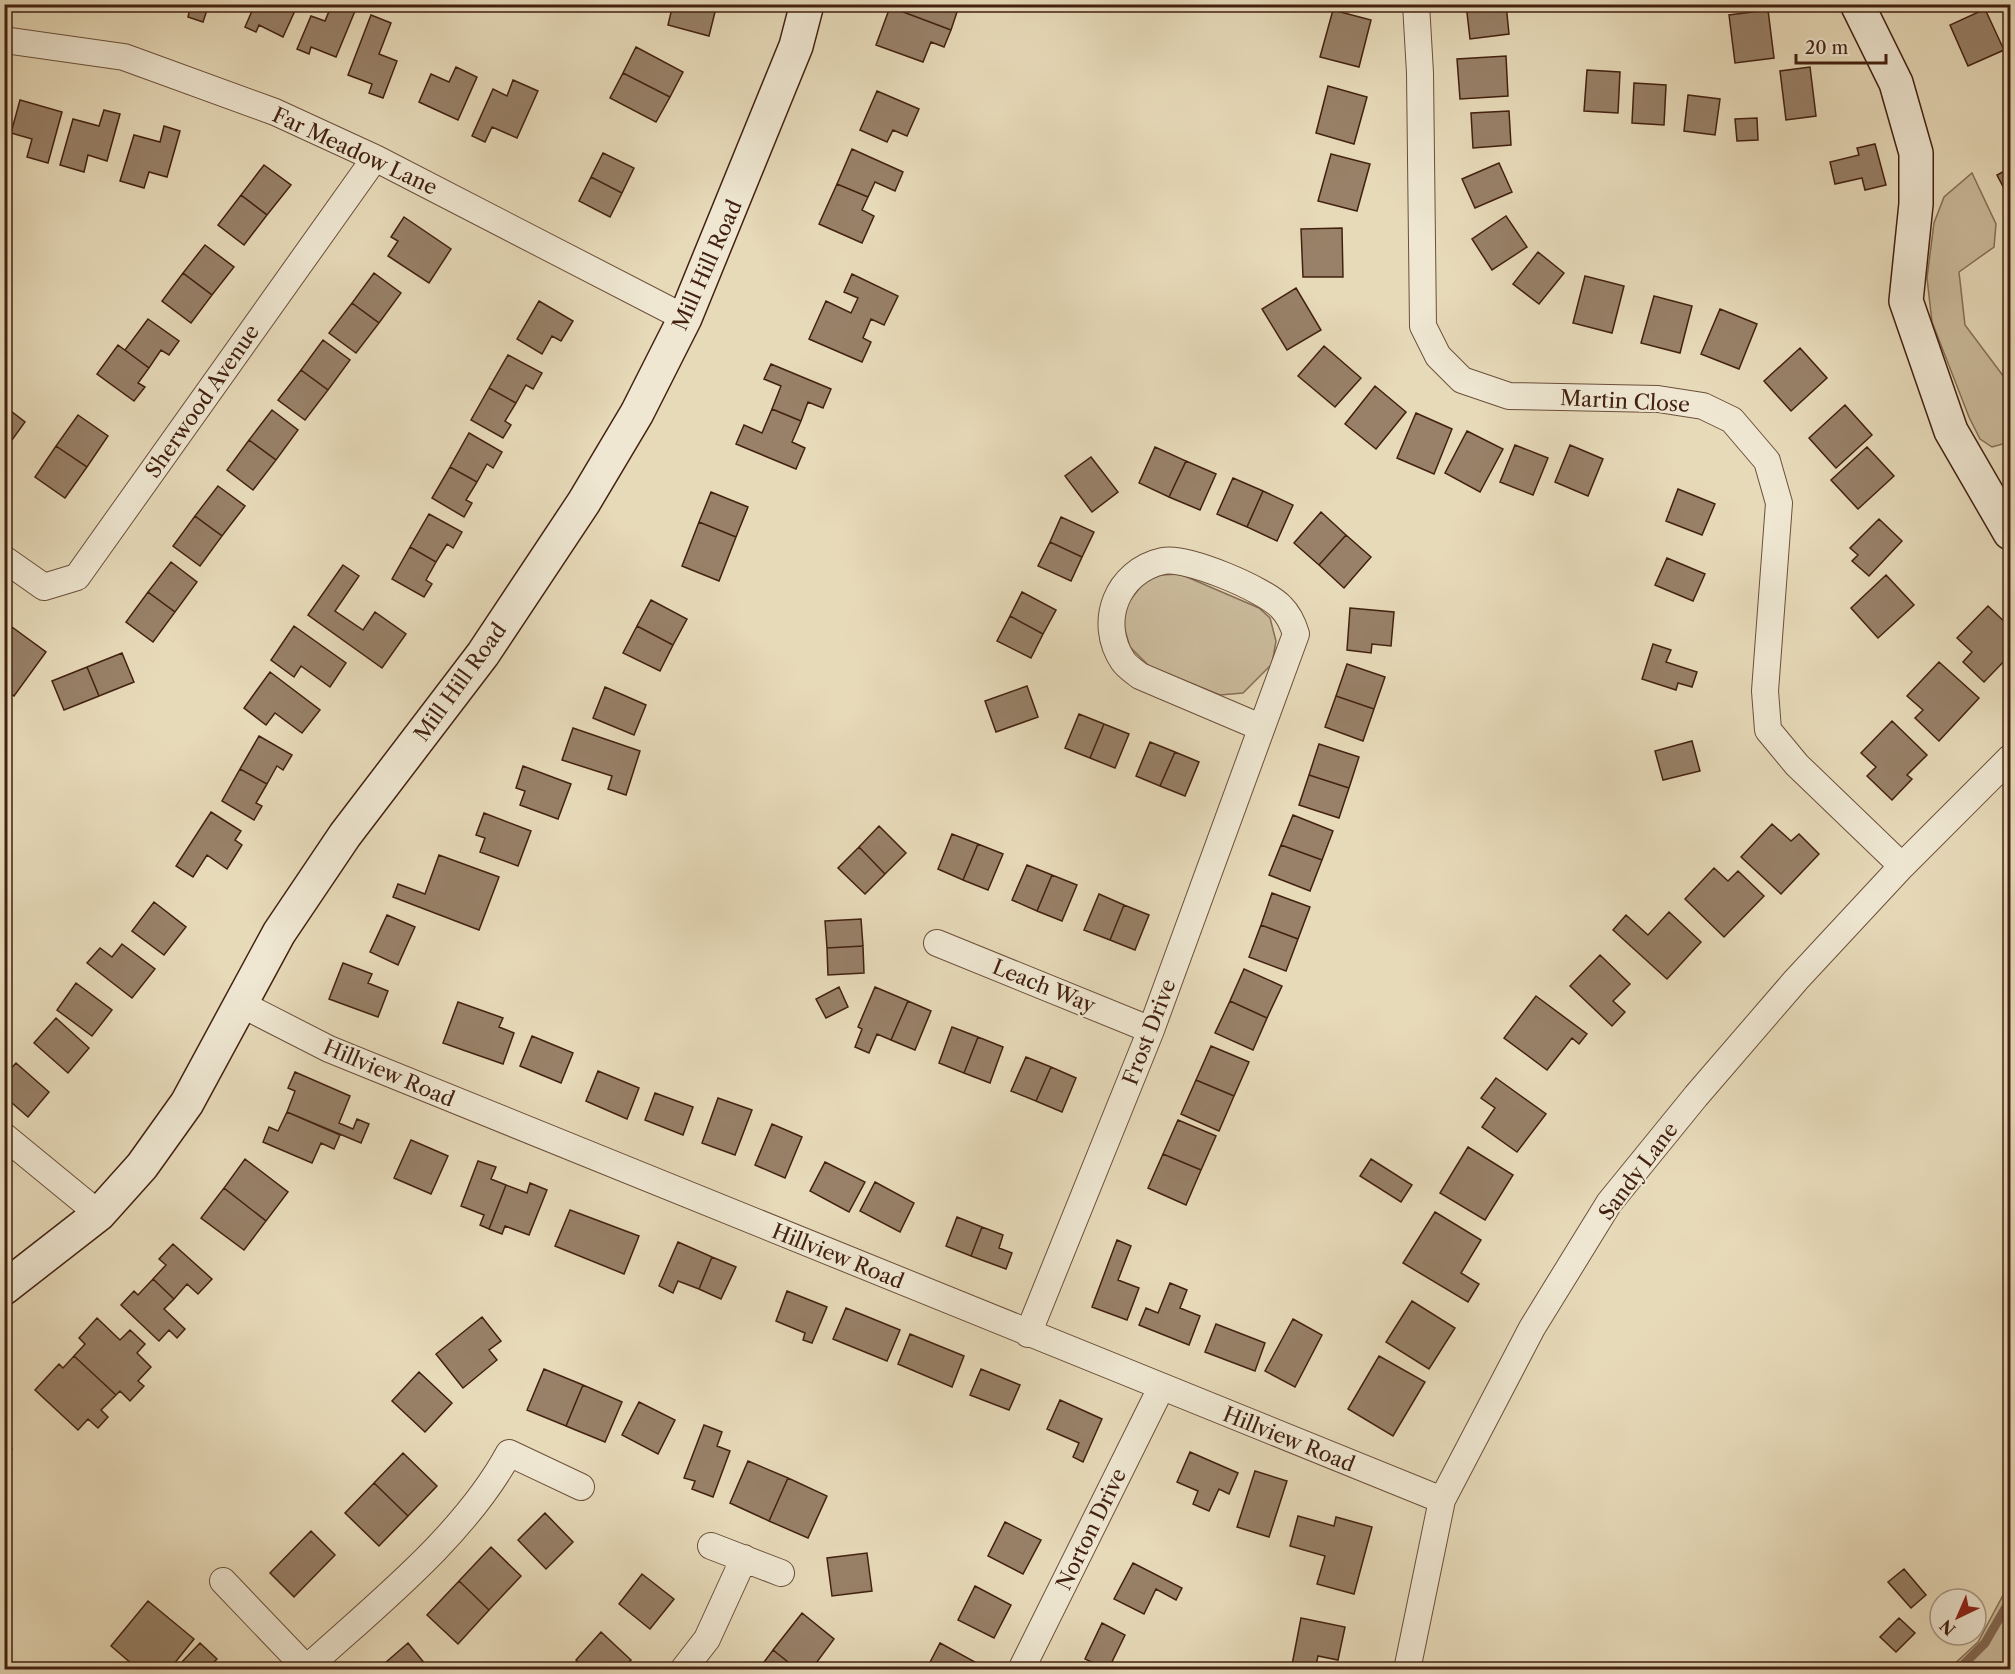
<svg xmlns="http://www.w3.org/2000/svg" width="2015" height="1674" font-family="'Libre Caslon Text',serif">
<rect width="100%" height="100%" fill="#e7dab9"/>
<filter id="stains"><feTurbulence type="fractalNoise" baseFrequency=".00333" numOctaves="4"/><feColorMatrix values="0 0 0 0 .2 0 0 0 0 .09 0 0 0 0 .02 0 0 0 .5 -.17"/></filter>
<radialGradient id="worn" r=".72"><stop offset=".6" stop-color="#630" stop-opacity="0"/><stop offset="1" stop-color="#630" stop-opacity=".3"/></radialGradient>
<path fill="#cbbb9c" stroke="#876e56" stroke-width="1.5" d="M1972 173 1996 224 1994 247 1959 272 1965 325 2010 385V442L1992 447 1980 439 1969 417 1932 322 1927 278 1934 223 1944 197Z
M1180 574 1259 608 1270 618 1276 641 1272 664 1243 693 1220 695 1149 666 1130 647 1123 624 1124 608 1145 581 1160 575Z
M2010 1582V1669H1949L1978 1642Z"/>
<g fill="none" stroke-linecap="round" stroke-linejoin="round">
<path stroke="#846a53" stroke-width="9" d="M1958 1670 1985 1643 2010 1600"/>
</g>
<path fill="#988168" stroke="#432110" stroke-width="1.5" d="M191 4H209L203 22 188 17Z
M255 4H298L283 37 259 25 256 32 245 27Z
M332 4 355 11 336 57 311 47 309 54 297 49 311 16 325 21Z
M673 4H717L709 36 668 25Z
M891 4H941L957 12 951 30 890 7Z
M1466 4H1506L1509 34 1470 39Z
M1716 4H1747L1716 8Z
M890 7 951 30 944 47 931 42 923 62 876 45Z
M1985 9 2004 50 1968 66 1950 25Z
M1333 10 1371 20 1359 67 1320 57Z
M1768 10 1774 58 1735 63 1729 15Z
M371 15 391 23 379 54 397 61 383 98 369 93 372 84 348 75Z
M636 47 683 72 670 97 623 73Z
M1506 56 1508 96 1460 99 1457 59Z
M456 67 477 77 458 120 419 102 431 74 449 82Z
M1810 67 1816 116 1786 120 1780 71Z
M1587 70 1620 72 1618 113 1584 111Z
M623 73 670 97 656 122 610 98Z
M513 80 538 91 517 138 492 127 485 142 472 136 493 89 507 96Z
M1634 83 1666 85 1664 125 1632 123Z
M1328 86 1367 97 1354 144 1316 133Z
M877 91 919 109 907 136 893 130 887 142 860 130Z
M1688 95 1720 99 1715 135 1684 131Z
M20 100 62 112 48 163 27 157 32 139 11 133Z
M104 110 120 114 107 161 88 155 84 172 60 165 73 119 99 126Z
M1509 111 1511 145 1473 148 1471 113Z
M1757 118 1758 140 1737 141 1735 119Z
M164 126 180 131 167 177 149 172 144 188 120 181 134 135 160 142Z
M1875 144 1886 185 1865 190 1862 178 1835 184 1830 162 1859 155 1857 148Z
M852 149 903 172 895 191 875 182 868 197 837 184Z
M603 153 634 168 622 193 591 177Z
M1331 154 1370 164 1357 211 1318 201Z
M1499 163 1512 192 1475 208 1462 179Z
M264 165 291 185 267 215 241 195Z
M2010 168V200L1997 175Z
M591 177 622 193 610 217 579 201Z
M837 184 868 197 862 210 874 216 862 243 819 224Z
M241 195 267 215 244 245 218 225Z
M1506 216 1527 247 1492 270 1472 239Z
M404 217 451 249 429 283 388 256 398 241 391 237Z
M1342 228 1343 277H1303L1301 229Z
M205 245 234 267 212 295 183 273Z
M1538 252 1564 273 1539 304 1513 284Z
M183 273 212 295 191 323 162 301Z
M374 273 401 293 379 323 352 303Z
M852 274 898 296 884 325 871 319 863 338 871 342 862 362 809 339 826 301 851 313 858 298 844 292Z
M1585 276 1624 286 1612 333 1573 323Z
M1296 288 1321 330 1287 350 1262 309Z
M1654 296 1692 306 1680 353 1641 343Z
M539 301 573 321 561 341 552 336 542 354 517 339Z
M352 303 379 323 356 353 329 333Z
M1720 309 1757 324 1739 369 1701 354Z
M148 319 179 341 169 355 161 350 149 368 125 350Z
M323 340 350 360 328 390 301 370Z
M118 345 149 368 138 383 145 387 134 401 97 374Z
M1324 346 1361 378 1335 407 1298 376Z
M1800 348 1827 378 1791 411 1764 381Z
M508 355 542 373 533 389 526 385 516 403 489 388Z
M771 364 831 389 823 408 808 402 801 421 772 409 781 386 764 379Z
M301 370 328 390 305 420 278 400Z
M1375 386 1406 412 1376 449 1345 424Z
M489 388 516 403 505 421 511 425 503 438 471 420Z
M1845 405 1872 435 1836 468 1809 438Z
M7 408 25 422 4 451V411Z
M772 409 801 421 792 442 805 448 796 469 736 444 744 425 762 433Z
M272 410 298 430 276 460 249 440Z
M1416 413 1452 429 1434 474 1397 458Z
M78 415 108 436 87 467 56 446Z
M1467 431 1503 449 1480 492 1445 473Z
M469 433 502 452 493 468 487 464 477 482 450 467Z
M249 440 276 460 253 490 227 470Z
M1515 445 1548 458 1533 495 1500 482Z
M1570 445 1603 459 1588 496 1555 482Z
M56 446 87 467 65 498 35 477Z
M1155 447 1186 461 1169 497 1139 483Z
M1867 447 1894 476 1858 509 1831 480Z
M1091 457 1118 492 1092 512 1065 476Z
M1186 461 1216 474 1200 510 1169 497Z
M450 467 477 482 466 500 472 503 464 517 432 498Z
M1233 478 1263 491 1247 527 1217 514Z
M218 486 245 506 222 536 195 516Z
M1678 489 1715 504 1702 535 1666 521Z
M1263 491 1293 505 1277 541 1247 527Z
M711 492 748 507 736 537 699 522Z
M1321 512 1346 535 1319 565 1294 543Z
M429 514 462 532 453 548 447 544 436 562 410 547Z
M195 516 222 536 200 566 173 546Z
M1061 517 1094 532 1082 557 1050 542Z
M1879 519 1902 541 1869 576 1852 561 1858 555 1850 548Z
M699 522 736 537 719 581 682 566Z
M1346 535 1371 557 1344 588 1319 565Z
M1050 542 1082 557 1071 581 1038 566Z
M410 547 436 562 426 580 432 584 424 597 392 579Z
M1667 558 1705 574 1693 601 1655 585Z
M171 562 197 582 175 612 148 592Z
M343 565 359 576 335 611 363 630 375 612 406 634 382 668 308 615Z
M1886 575 1914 605 1878 638 1851 608Z
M148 592 175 612 153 642 126 622Z
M1022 592 1056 610 1043 634 1010 616Z
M651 600 687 619 673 645 637 626Z
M1988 606 2010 627V655L1984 682 1963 662 1972 652 1957 638Z
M1350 608 1394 612 1391 646 1372 644 1371 653 1347 650Z
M1010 616 1043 634 1031 658 997 641Z
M294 626 346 663 330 687 301 666 294 677 271 660Z
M637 626 673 645 660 671 623 653Z
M12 627 46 652 14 696 4 690 7 670 4 668V638Z
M1653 644 1671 650 1666 662 1697 672 1692 687 1678 683 1676 690 1642 679Z
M122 653 134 682 99 696 87 667Z
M1939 662 1979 698 1939 741 1915 718 1923 710 1907 696Z
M1347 664 1385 677 1374 709 1336 696Z
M87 667 99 696 64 710 52 681Z
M270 672 320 710 302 733 275 713 266 725 244 708Z
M1027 686 1038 717 996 732 985 701Z
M605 687 646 705 634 735 593 718Z
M1336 696 1374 709 1363 741 1325 727Z
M1079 714 1104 724 1090 758 1065 748Z
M1892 721 1927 755 1907 775 1912 779 1892 800 1867 776 1876 767 1861 753Z
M1104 724 1129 734 1115 768 1090 758Z
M573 728 640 751 626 795 608 789 612 776 562 760Z
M259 736 292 755 283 770 277 766 267 784 240 769Z
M1692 741 1700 771 1663 780 1655 751Z
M1150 742 1175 752 1160 786 1136 776Z
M1319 744 1359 757 1349 788 1309 775Z
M1175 752 1199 762 1185 796 1160 786Z
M523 766 571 784 558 819 520 805 525 791 516 788Z
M240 769 267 784 256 803 262 806 254 820 222 801Z
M1309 775 1349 788 1339 818 1299 805Z
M211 812 241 831 235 840 242 845 227 869 207 855 193 877 176 866Z
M484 813 531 831 518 866 480 852 485 838 476 835Z
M1293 815 1333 831 1322 860 1281 845Z
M1772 824 1791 841 1799 834 1819 854 1781 894 1741 857Z
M879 826 906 853 885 874 859 847Z
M952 834 978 844 963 880 938 869Z
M978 844 1003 854 988 890 963 880Z
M1281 845 1322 860 1310 891 1269 875Z
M859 847 885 874 865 894 838 868Z
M439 855 499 877 479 930 393 897 398 884 425 894Z
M1027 865 1052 875 1037 911 1012 900Z
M1714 868 1728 881 1738 871 1764 896 1724 937 1685 899Z
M1052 875 1077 885 1062 921 1037 911Z
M1272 893 1310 907 1298 939 1261 925Z
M1099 894 1124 905 1110 940 1084 930Z
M154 902 186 927 164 955 132 931Z
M1124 905 1149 915 1135 950 1110 940Z
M1669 912 1701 942 1667 979 1613 930 1626 915 1648 935Z
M387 915 415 927 398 965 370 952Z
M861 919 863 946 827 948 825 921Z
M1261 925 1298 939 1286 971 1249 957Z
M122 944 155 969 132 998 87 963 100 948 112 957Z
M863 946 864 973 828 975 827 948Z
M1600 955 1630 984 1613 1001 1625 1012 1612 1026 1570 986Z
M343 963 372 974 368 983 388 991 378 1017 329 999Z
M1244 969 1282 986 1267 1018 1230 1001Z
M76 983 112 1010 92 1036 57 1010Z
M839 987 848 1007 826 1018 816 999Z
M875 987 908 1001 891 1040 877 1034 869 1053 855 1047 862 1029 858 1027Z
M1536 996 1587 1034 1579 1044 1572 1038 1547 1070 1504 1038Z
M908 1001 931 1011 915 1050 891 1040Z
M1230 1001 1267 1018 1253 1050 1215 1033Z
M458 1002 503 1018 499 1027 514 1033 503 1064 443 1043Z
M56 1018 89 1048 68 1073 34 1043Z
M952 1027 978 1037 964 1073 939 1063Z
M532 1036 573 1053 561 1083 520 1066Z
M978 1037 1003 1047 990 1083 964 1073Z
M1211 1046 1249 1062 1234 1096 1196 1080Z
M1026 1057 1051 1067 1036 1101 1011 1091Z
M16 1063 49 1092 28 1117 4 1096V1076Z
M1051 1067 1076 1078 1062 1112 1036 1101Z
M598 1071 639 1088 627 1119 586 1101Z
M295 1072 350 1096 339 1123 353 1129 357 1119 369 1124 361 1143 287 1112 295 1091 288 1088Z
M1496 1078 1546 1114 1517 1152 1482 1127 1495 1108 1481 1098Z
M1196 1080 1234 1096 1219 1131 1181 1114Z
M655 1093 693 1107 683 1135 645 1120Z
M718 1098 752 1110 735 1155 702 1143Z
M287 1112 340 1135 334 1149 321 1143 312 1163 263 1142 269 1127 278 1131Z
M1178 1120 1216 1136 1201 1170 1163 1154Z
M772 1124 802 1137 785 1178 755 1165Z
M411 1140 448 1156 431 1194 394 1178Z
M1468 1147 1513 1175 1485 1220 1440 1193Z
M1163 1154 1201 1170 1186 1205 1148 1188Z
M245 1159 288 1192 266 1221 224 1188Z
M1371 1159 1412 1185 1401 1202 1360 1176Z
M478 1161 496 1167 491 1179 506 1185 489 1229 480 1225 484 1215 461 1206Z
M825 1162 865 1182 849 1212 810 1191Z
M875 1182 914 1203 900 1232 860 1211Z
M530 1183 547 1190 529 1235 505 1226 502 1234 489 1229 506 1185 527 1193Z
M224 1188 266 1221 244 1250 201 1218Z
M570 1210 639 1236 624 1274 555 1246Z
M1435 1212 1481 1240 1461 1273 1479 1284 1468 1302 1403 1263Z
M957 1217 982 1227 971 1256 946 1246Z
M982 1227 1003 1235 999 1248 1012 1253 1006 1269 971 1256Z
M1117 1240 1131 1246 1118 1280 1139 1288 1127 1320 1092 1307Z
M678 1242 712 1257 699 1289 678 1281 673 1293 659 1286Z
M173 1244 212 1279 198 1294 187 1284 174 1299 153 1279 166 1265 159 1259Z
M712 1257 736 1267 721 1299 699 1289Z
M153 1279 174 1299 164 1309 185 1329 177 1338 169 1330 159 1341 121 1305 134 1291 138 1295Z
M1170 1283 1187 1290 1180 1308 1200 1316 1189 1345 1139 1325 1146 1308 1158 1313Z
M787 1291 827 1307 812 1343 803 1340 805 1333 776 1321Z
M1412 1301 1455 1328 1429 1369 1386 1342Z
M846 1308 900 1330 887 1361 833 1339Z
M482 1317 501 1341 489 1350 497 1360 463 1388 436 1354Z
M97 1318 120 1340 130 1330 145 1344 137 1353 151 1367 138 1381 144 1386 130 1401 120 1391 116 1395 74 1356 85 1344 79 1338Z
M1293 1319 1322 1335 1295 1387 1265 1371Z
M1216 1324 1265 1343 1255 1371 1205 1352Z
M910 1334 964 1356 952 1387 898 1364Z
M74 1356 116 1395 101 1410 108 1417 98 1428 88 1419 78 1430 35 1390 59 1364 63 1368Z
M1379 1356 1425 1382 1393 1436 1348 1409Z
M544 1369 583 1385 566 1426 527 1410Z
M981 1369 1020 1385 1009 1410 970 1395Z
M419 1372 452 1403 425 1432 392 1401Z
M583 1385 622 1402 605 1442 566 1426Z
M1060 1400 1102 1419 1083 1462 1073 1457 1079 1443 1047 1429Z
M639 1402 675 1420 658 1454 622 1435Z
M704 1425 722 1432 717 1446 730 1451 713 1497 692 1489 695 1481 684 1478Z
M4 1442 12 1449 4 1458Z
M1190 1452 1238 1473 1229 1494 1219 1489 1209 1511 1193 1504 1198 1491 1177 1482Z
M403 1453 437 1486 408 1516 374 1483Z
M748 1461 788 1478 769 1521 730 1503Z
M1255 1471 1287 1481 1269 1537 1237 1527Z
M788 1478 827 1496 808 1538 769 1521Z
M374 1483 408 1516 379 1546 345 1513Z
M545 1513 573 1542 546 1569 518 1540Z
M1298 1516 1334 1526 1336 1517 1372 1527 1354 1594 1317 1584 1325 1556 1290 1546Z
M1005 1522 1041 1540 1023 1574 988 1556Z
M311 1531 335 1555 294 1597 270 1573Z
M491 1547 521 1576 489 1610 459 1581Z
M867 1553 872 1591 832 1596 827 1558Z
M1133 1563 1182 1588 1176 1600 1156 1589 1144 1614 1114 1599Z
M1904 1569 1926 1595 1911 1608 1888 1582Z
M642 1574 674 1599 650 1629 619 1604Z
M459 1581 489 1610 458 1644 427 1615Z
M975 1586 1011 1605 994 1638 958 1620Z
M148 1601 194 1639 169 1670H139L111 1646Z
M802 1613 834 1639 811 1670H798L773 1650Z
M1301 1618 1345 1627 1338 1660 1318 1656 1315 1670H1291Z
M1899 1618 1915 1633 1896 1652 1880 1637Z
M1102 1623 1125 1635 1108 1670 1085 1659Z
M601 1632 631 1660 622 1670H586L576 1660Z
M200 1643 217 1659 206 1670H188L181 1663Z
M408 1643 430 1670H377Z
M940 1643 975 1662 971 1670H926Z
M773 1650 798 1670H758Z"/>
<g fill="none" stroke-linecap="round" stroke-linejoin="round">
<g stroke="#6c4f3a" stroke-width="28">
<path id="street" d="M1416 4 1420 73 1423 326 1438 356 1462 380 1509 396 1658 399 1703 406 1732 420 1767 461 1779 503 1765 691 1768 730 1797 765 1902 866
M4 40 124 57 275 112 375 158 685 318
M4 559 44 587 77 577 375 158
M937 943 1151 1030
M239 1003 329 1049 1442 1500
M4 1136 99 1214
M1028 1334 1151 1030 1296 634C1293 624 1289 615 1281 607 1264 589 1186 556 1163 561 1117 571 1097 622 1123 661 1127 667 1135 672 1140 676L1260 727
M711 1546 781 1573
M223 1581 308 1670
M307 1668C376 1605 464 1536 509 1453L581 1487
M683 1670 707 1639 744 1558
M1021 1670 1161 1388
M1407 1670 1442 1500 1532 1328 1609 1203 1696 1096 1796 980 1902 866 2010 758"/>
</g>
<g stroke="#432110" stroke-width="36">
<path id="secondary" d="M1857 4 1896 83 1916 153V204L1906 301 1951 431 2010 533
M4 1288 99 1214 142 1166 187 1103 279 933 345 835 483 654 584 502 637 413 685 318 796 46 807 4"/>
</g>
<use href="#street" stroke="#efe7d2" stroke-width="26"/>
<use href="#secondary" stroke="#efe7d2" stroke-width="33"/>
</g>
<g text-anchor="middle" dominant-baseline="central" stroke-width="4.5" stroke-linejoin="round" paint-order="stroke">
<g font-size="21" fill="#432110" stroke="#efe7d2">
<text transform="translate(355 151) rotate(25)">Far Meadow Lane</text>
<text transform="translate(707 265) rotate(-66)">Mill Hill Road</text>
<text transform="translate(202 401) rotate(-55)">Sherwood Avenue</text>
<text transform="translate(1625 401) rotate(3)">Martin Close</text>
<text transform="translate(460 682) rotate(-54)">Mill Hill Road</text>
<text transform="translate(1044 986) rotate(22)">Leach Way</text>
<text transform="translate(1149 1032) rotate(-69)">Frost Drive</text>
<text transform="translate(389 1073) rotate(23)">Hillview Road</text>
<text transform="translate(1638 1171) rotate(-53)">Sandy Lane</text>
<text transform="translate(838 1256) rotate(22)">Hillview Road</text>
<text transform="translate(1289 1439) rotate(22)">Hillview Road</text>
<text transform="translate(1091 1529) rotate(-64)">Norton Drive</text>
</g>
</g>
<rect width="2015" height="1674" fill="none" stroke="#e7dab9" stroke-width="24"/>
<rect x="6" y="6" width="2003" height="1662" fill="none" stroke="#432110" stroke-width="3"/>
<rect x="12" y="12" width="1991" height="1650" fill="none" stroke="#432110" stroke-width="1.5"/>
<g transform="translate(1958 1617) rotate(224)"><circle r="28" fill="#efe7d2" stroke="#aa9884" stroke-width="1.5"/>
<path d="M0-4.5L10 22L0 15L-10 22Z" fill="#8f2418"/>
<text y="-9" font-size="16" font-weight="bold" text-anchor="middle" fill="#432110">N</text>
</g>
<path d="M1796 54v9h90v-9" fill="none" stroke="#432110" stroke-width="3"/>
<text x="1805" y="54" font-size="18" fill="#432110" stroke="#efe7d2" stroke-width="4.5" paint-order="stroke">20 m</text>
<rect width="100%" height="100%" filter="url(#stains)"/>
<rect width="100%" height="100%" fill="url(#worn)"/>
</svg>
